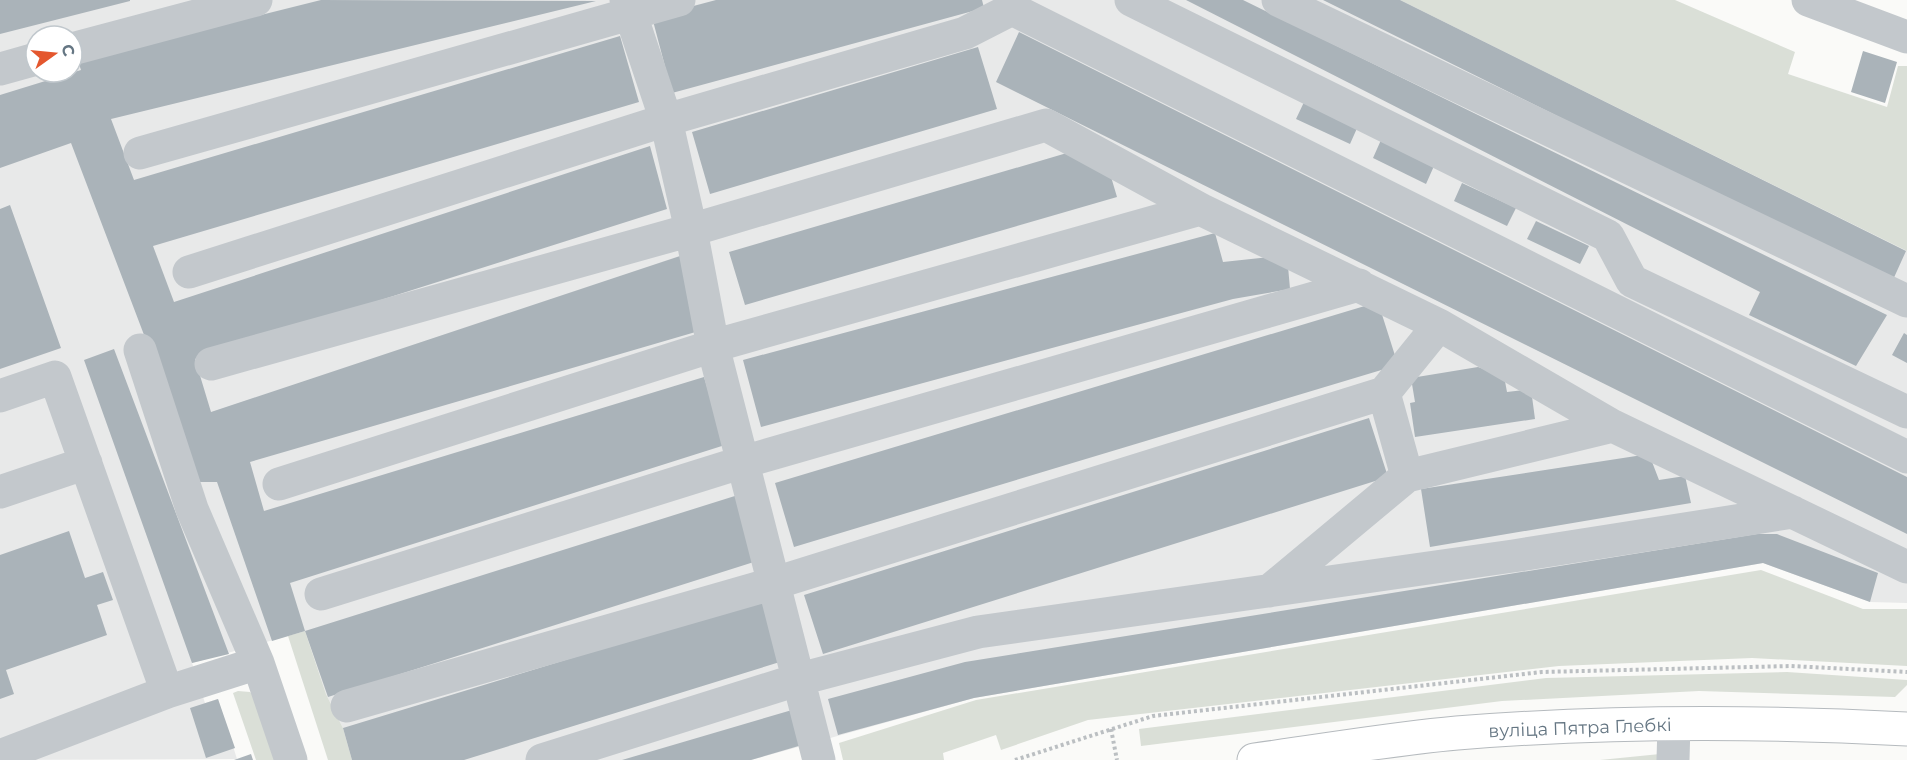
<svg xmlns="http://www.w3.org/2000/svg" width="1907" height="760" font-family="Montserrat,sans-serif">
<rect width="100%" height="100%" fill="#fafaf8"/>
<path fill="#e8e9e9" fill-rule="evenodd" d="M0 0H1400L1907 251V603L1870 602 1763 563 974 698 751 760H352L343 728 326 694 305 631 192 663 205 703 218 699 237 759 0 760ZM36 36H72V72H36Z"/>
<path fill="#dadfd7" d="M1400 0H1675L1795 52 1788 74 1887 107 1898 66H1907V251Z
M1761 570 1863 609H1907V666L1752 658 1559 666 1088 720 1001 750 996 735 943 753 944 760H843L839 743 976 700Z
M305 631 326 694 343 728 352 760H328L288 636Z
M1787 672 1907 680V685L1895 697 1699 691 1502 701 1141 746 1139 729 1546 678Z
M238 691 250 692 258 700 279 760H256L233 693Z
M1660 754V760H1600Z"/>
<path fill="#aab3b9" d="M0 0H130V1L0 34Z
M321 0 596 1 111 119 134 180 620 36 639 102 153 246 174 302 650 146 667 209 195 359 211 412 680 256 699 331 250 462 264 511 704 377 725 445 290 583 305 631 272 641 217 482H200L71 143 0 168V95L81 70 78 61Z
M716 0H982L984 8 672 93 652 17Z
M1186 0H1243L1887 315 1856 366 1749 315 1760 292Z
M1323 0H1400L1906 251 1892 282Z
M1019 32 1907 477V534L996 82Z
M978 47 997 109 710 194 692 132Z
M1863 51 1897 62 1885 103 1851 92Z
M1305 100 1358 126 1350 144 1296 119Z
M1381 140 1434 166 1426 184 1373 158Z
M1077 150 1109 170 1117 197 745 305 729 252Z
M1462 183 1516 208 1507 226 1454 201Z
M10 205 61 348 0 369V209Z
M1536 221 1589 246 1580 264 1527 239Z
M1215 233 1223 262 1287 255 1290 289 1233 299 761 427 743 360Z
M1378 302 1398 365 794 547 775 483Z
M1904 333 1907 335V363L1892 355Z
M114 349 229 654 192 663 84 360Z
M1478 367 1504 376 1507 392 1531 389 1535 419 1415 437 1410 403 1415 402 1411 378Z
M1369 418 1388 477 823 654 804 595Z
M1649 454 1659 480 1685 476 1691 503 1430 547 1421 489Z
M738 495 757 561 328 697 305 631Z
M69 531 85 578 103 572 113 600 97 605 107 635 6 670 14 694 0 699V555Z
M1757 534H1777L1878 573 1870 602 1763 563 974 698 838 735 828 699 965 662Z
M765 599 783 661 464 760H352L343 728Z
M218 699 235 748 206 758 190 708Z
M792 710 802 745 751 760H622Z
M251 754 253 760H234Z"/>
<g fill="none" stroke-linecap="round" stroke-linejoin="round">
<g stroke="#b5babe" stroke-width="35">
<path id="major" d="M1254 760C1322 751 1390 739 1457 733 1606 721 1758 721 1907 729"/>
</g>
<path stroke="#bbbfc2" stroke-width="4" stroke-dasharray="3 3" stroke-linecap="butt" d="M1111 729 1117 760
M1015 760 1153 716 1542 672 1791 666 1907 672"/>
<path stroke="#c3c8cc" stroke-width="33" d="M626 0 666 120 691 230 713 346 819 760
M1131 0 1608 236 1632 281 1907 412
M1278 0 1907 301
M1808 0 1907 37
M72 49 256 0
M0 69 36 59
M140 153 679 0
M189 272 666 120 965 33 1012 9 1907 457
M140 350 192 509 258 663 291 760
M211 364 691 230 1046 125 1200 209 1439 325 1613 426 1907 567
M1384 393 1407 476
M0 396 55 377 167 692
M279 484 713 346 1200 209
M0 492 86 463
M1269 591 1407 476 1613 426
M321 594 743 462 1359 285
M347 706 775 583 1384 393 1439 325
M0 756 167 692 258 663
M542 760 800 679 978 632 1513 556 1793 512
M1673 760 1674 725"/>
<use href="#major" stroke="#fff" stroke-width="33"/>
</g>
<g text-anchor="middle" dominant-baseline="central" stroke-width="6" stroke-linejoin="round" paint-order="stroke">
<g font-size="18" fill="#657683" stroke="#fff">
<text transform="translate(1580 728) rotate(-2)">вуліца Пятра Глебкі</text>
</g>
</g>
<g transform="translate(54 54) rotate(75)"><circle r="28" fill="#ffffff" stroke="#c1c8cd" stroke-width="1.5"/>
<path d="M0-4.5L10 22L0 15L-10 22Z" fill="#e4572e"/>
<text y="-9" font-size="16" font-weight="bold" text-anchor="middle" fill="#657683">С</text>
</g>
</svg>
